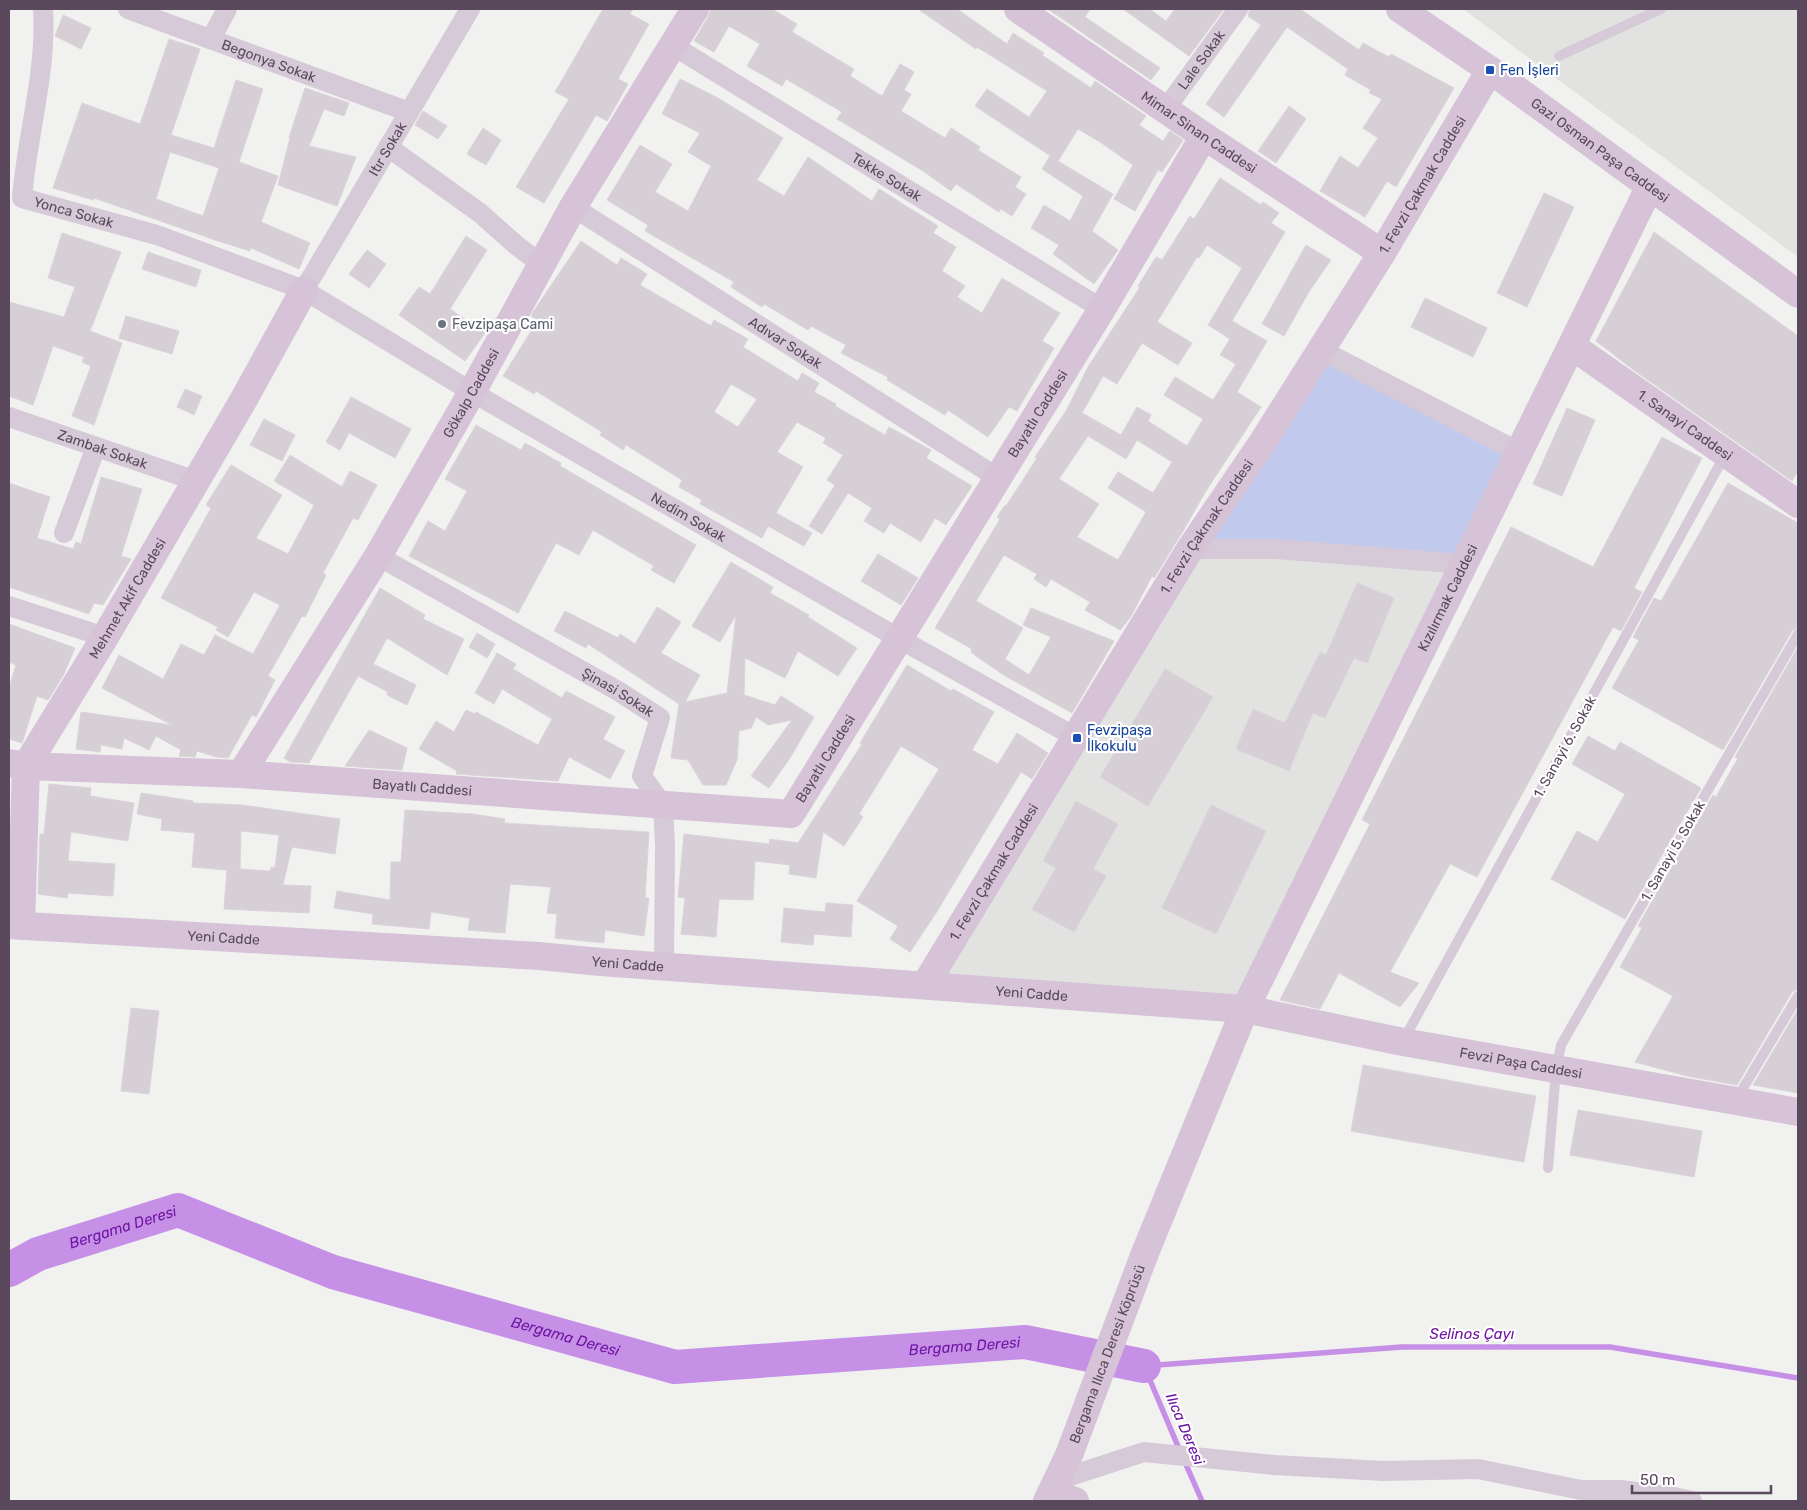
<svg xmlns="http://www.w3.org/2000/svg" width="1807" height="1510" font-family="Rubik,sans-serif">
<rect width="100%" height="100%" fill="#f1f2ef"/>
<path fill="#e2e3e1" d="M1463 9H1798V257Z
M1190 549 1463 564 1245 1009 925 985Z"/>
<path fill="#c1c9ed" d="M1321 350 1519 452 1463 564 1190 549Z"/>
<g fill="none" stroke-linecap="round" stroke-linejoin="round">
<path stroke="#c790e7" stroke-width="5.5" d="M1180 1451 1144 1366 1402 1347H1610L1798 1378
M1184 1460 1202 1501"/>
<path stroke="#c790e7" stroke-width="34" id="s1" d="M9 1270 38 1254 178 1210 333 1272 675 1367 1025 1342 1144 1366"/>
</g>
<path fill="#d6cfd6" stroke="#dad4da" fill-rule="evenodd" d="M603 9H633L630 14 649 24 618 79 628 84 607 121 596 115 544 203 516 187 569 99 555 92Z
M711 9H772L797 24 792 32 854 69 850 76 882 96 900 64 914 72 904 90 911 94 901 111 945 138 951 128 980 147 978 150 1021 177 1015 187 1026 194 1012 216 1001 209 999 212 956 184 951 191 923 171 837 119 842 112 786 79 782 86 747 66 760 44 729 26 714 52 694 41 708 17Z
M918 9H957L1007 44 1013 33 1044 53 1042 55 1091 88 1095 81 1146 116 1139 125 1163 141 1170 131 1183 140 1162 172 1158 170 1135 211 1114 199 1133 165 1100 142 1078 129 1058 161 1113 194 1092 231 1118 250 1094 284 1053 254 1059 245 1031 228 1044 205 1070 221 1083 196 1042 169 1050 156 1055 159 975 106 987 89 1029 117 1047 91 977 47 976 49Z
M1048 9H1090L1085 17 1160 68 1151 80Z
M1123 9H1150L1166 21 1175 9H1224L1189 56Z
M1250 9H1300L1359 50 1363 43 1389 57 1391 54 1454 88 1396 187 1387 181 1365 217 1320 191 1340 156 1358 168 1378 138 1363 128 1382 99 1369 93 1371 90 1345 75 1348 69 1287 27 1224 117 1206 104 1261 25 1248 16Z
M63 15 91 28 81 49 55 36Z
M169 39 200 49 171 135 214 148 236 80 263 89 239 162 278 176 261 222 310 243 299 269 251 248 250 251 218 241 94 198 93 200 53 188 82 103 140 124ZM170 152 219 168 203 216 156 199Z
M680 79 718 98 783 138 757 180 784 196 808 157 872 201 879 189 938 226 933 233 956 247 942 271 965 286 957 297 982 313 1002 278 1060 313 1042 341 1054 348 1017 411 1009 407 988 437 948 410 945 415 887 380 888 377 841 353 846 345 811 326 808 330 764 304 762 307 731 287 734 282 645 231 648 225 607 200 640 145 672 164 655 192 688 211 711 166 688 152 700 133 662 114Z
M305 88 349 103 344 116 324 109 309 146 356 157 337 206 278 185 290 138H289Z
M1289 106 1306 119 1276 163 1258 151Z
M423 111 447 126 438 139 415 125Z
M483 128 501 140 486 165 467 154Z
M1220 178 1261 205 1263 202 1279 213 1271 223 1285 232 1232 321 1267 341 1237 392 1261 407 1206 491 1183 531 1154 578 1152 576 1130 618 1120 630 1085 610 1090 602 1051 579 1046 587 1034 579 1037 574 1004 555 976 601 1023 628 1005 659 1029 675 1051 637 1023 625 1031 608 1114 641 1072 713 1007 677 980 659 971 652 972 649 935 628 1000 519 997 517 1005 505 1006 506 1037 458 1035 457 1066 411 1088 367 1140 287 1138 286 1156 257 1162 260 1190 216 1194 219ZM1207 245 1242 268 1208 325 1230 339 1220 355 1236 364 1213 400 1175 377 1164 395 1203 419 1187 446 1148 421 1151 415 1137 407 1121 435 1082 413 1103 376 1117 384 1142 343 1178 365 1192 343 1157 322 1197 257 1199 258ZM1088 436 1126 459 1137 440 1172 462 1153 493 1118 472 1108 488 1146 512 1118 560 1077 537 1099 504 1059 479Z
M1544 193 1574 207 1527 307 1497 293Z
M1654 232 1798 336V471L1792 481 1635 371 1596 341Z
M62 233 121 252 90 331 122 343 94 425 72 416 91 366 82 362 84 357 53 346 33 405 9 396V302L64 317 75 287 48 278Z
M466 236 487 250 450 309 485 333 465 361 399 315 419 287 430 294Z
M581 241 617 265 621 258 647 274 640 285 711 326 714 320 748 339 743 347 798 381 802 373 819 383 814 392 836 404 835 406 885 435 889 427 931 450 926 458 972 486 946 525 935 518 921 542 890 523 884 533 864 521 872 508 848 493 822 534 809 526 835 485 827 480 843 455 823 443 826 438 797 422 777 452 803 467 776 513 812 533 804 546 768 526 762 538 700 504 702 500 679 487 682 480 626 445 623 450 600 435 602 432 536 391 534 394 503 376 538 320 531 316 533 312ZM731 384 757 399 738 427 714 412Z
M1306 245 1331 260 1310 290 1284 336 1262 324Z
M367 250 386 264 369 288 349 274Z
M148 252 201 270 196 287 142 269Z
M1425 298 1487 328 1473 357 1411 327Z
M126 316 179 331 172 354 119 338Z
M185 389 202 396 194 415 177 407Z
M351 397 411 429 395 458 349 433 340 450 326 442Z
M1567 408 1595 420 1562 496 1533 484Z
M264 419 295 435 282 461 250 445Z
M476 425 521 450 525 443 561 463 560 466 696 545 674 583 651 570 654 566 593 530 579 555 556 543 518 613 409 556 428 521 445 531 467 491 445 479Z
M1662 437 1702 458 1634 588 1642 592 1621 631 1613 627 1477 877 1450 864 1390 972 1419 983 1400 1007 1339 973 1320 1009 1280 1000 1370 824 1362 820 1511 527 1593 567Z
M290 455 342 487 350 471 377 485 358 520 353 518 323 573 326 575 305 617 302 616 268 676 275 680 256 717 252 715 228 758 216 757 197 751 195 757 179 756 181 750 156 736 149 750 124 738 122 749 101 745 100 752 76 749 81 712 172 725 102 688 119 655 163 679 181 644 204 655 215 635 253 654 280 605 254 592 228 637 216 630 218 627 161 598 211 508 206 505 231 465 282 495 256 538 288 554 314 505 274 481Z
M101 477 142 489 121 556 131 559 103 605 94 603 89 614 9 587V483L50 497 37 538 73 549 76 542 81 544Z
M1728 483 1798 523V627L1792 631 1723 750 1612 688 1639 640 1633 637 1654 598 1661 601Z
M878 554 918 578 901 605 861 581Z
M731 562 773 587 770 593 809 615 808 617 857 648 838 676 798 651 785 678 745 658 744 695 775 705 781 696 814 717 790 758 769 788 751 776 792 720 768 725 756 717 751 728 739 731 737 760 726 785H703L688 760 671 758 679 704 588 644 586 648 554 631 565 611 618 638 620 634 635 644 657 607 681 622 661 653 700 675 685 702 727 693 736 615 720 642 692 626Z
M1357 583 1394 598 1367 663 1354 658 1325 718 1313 713 1289 771 1236 749 1253 709 1285 723 1320 652 1326 655Z
M380 588 425 615 423 619 464 639 447 675 387 638 373 664 416 685 407 705 387 695 388 692 358 676 309 763 290 762 284 758Z
M9 624 75 648 63 676 48 700 37 696 22 743 9 739V688L16 665 9 662Z
M477 633 495 644 487 658 469 647Z
M1798 647V989L1792 992 1737 1085 1687 1076 1635 1062 1673 996 1620 967 1642 928 1638 926 1713 795 1716 797 1738 758 1735 757Z
M497 653 516 664 513 669 562 698 566 691 615 717 603 739 625 751 610 779 569 757 558 781 456 774 457 771 419 749 436 721 454 732 466 710 475 714 476 712 538 745 552 719 502 689 494 704 475 693Z
M907 665 951 691 953 689 994 712 972 750 998 764 1017 733 1048 753 1032 779 1021 772 936 913 910 952 890 939 898 926 857 901 939 769 901 746 859 814 863 817 844 846 823 832 816 878 789 874 790 865 755 861 753 900 719 899 716 937 681 934 685 898 678 897 684 834 769 844 770 839 798 843 862 744 860 743Z
M1165 669 1213 697 1148 806 1100 777Z
M369 730 407 748 402 770 345 766Z
M1588 736 1615 751 1620 742 1701 788 1625 919 1551 879 1577 831 1598 842 1625 794 1572 764Z
M49 784 91 788 90 796 134 803 128 841 71 832 68 861 115 864 113 896 68 893 67 898 38 894 40 834H44Z
M141 793 193 801V803L243 805 340 819 335 854 293 847 291 850 283 885 311 886 309 913 224 909 227 870 192 867 195 833 161 830 162 819 137 814ZM241 831 279 835 275 868 271 867 270 871 240 869Z
M1076 801 1118 824 1093 869 1106 876 1074 932 1032 909 1056 868 1043 861Z
M1211 805 1266 831 1216 934 1162 908Z
M405 810 473 814 505 819 504 823 649 832 645 898H649L644 936 605 930 604 943 555 938 557 914 547 913 551 887 510 884 505 933 468 930 470 918 431 912 429 929 372 924 373 914 334 908 337 891 390 900 391 862H401Z
M826 903 853 905 851 937 814 934 813 945 781 942 784 908 825 912Z
M131 1008 159 1011 149 1094 121 1091Z
M1798 1009V1093L1753 1085Z
M1363 1065 1536 1096 1524 1162 1351 1131Z
M1578 1110 1702 1131 1694 1177 1570 1155Z"/>
<g fill="none" stroke-linecap="round" stroke-linejoin="round">
<path stroke="#d7cad8" stroke-width="10" d="M1559 56 1661 9
M1403 1041 1726 453
M1736 1100 1798 996
M1548 1168 1556 1070 1561 1045 1798 634"/>
<g stroke="#d7cad8" stroke-width="20">
<path id="s2" d="M43 9C47 72 27 135 22 198L157 235 304 290 472 392 898 638 1077 738"/>
<path id="s3" d="M128 9 409 112"/>
<path d="M211 39 227 9"/>
<path id="s4" d="M672 45 1102 309"/>
<path id="s5" d="M1165 110 1238 9"/>
<path d="M388 147 480 213 516 245 541 264"/>
<path id="s6" d="M573 207 998 478"/>
<path id="s7" d="M304 290 470 9"/>
<path d="M1321 350 1519 452"/>
<path id="s8" d="M9 417 196 481"/>
<path d="M64 533 96 447"/>
<path d="M1190 549H1276L1463 564"/>
<path id="s9" d="M378 556 618 691 660 718 642 776 663 805 665 845 664 966"/>
<path d="M9 606 105 637"/>
<path d="M1058 1480 1144 1452 1274 1465 1384 1471 1478 1469 1581 1490H1621L1674 1497 1692 1501"/>
</g>
<g stroke="#d6c3d7" stroke-width="28">
<path id="s10" d="M1018 9 1204 136 1382 253"/>
<path id="s11" d="M1400 9 1490 70 1798 294"/>
<path id="s12" d="M1572 346 1798 504"/>
<path id="s13" d="M9 763 26 766 241 774 791 814 1102 309 1204 136"/>
<path id="s14" d="M241 774 378 556 472 392 573 207 695 9"/>
<path id="s15" d="M9 925 539 956 601 962 1245 1009 1403 1042 1798 1112"/>
<path id="s16" d="M21 926 26 766 105 637 244 399 304 290"/>
<path id="s17" d="M925 985 1190 549 1264 440 1382 253 1490 70"/>
<path d="M1052 1493 1075 1501"/>
<path id="s18" d="M1047 1501 1069 1455 1145 1253 1245 1009 1650 186"/>
</g>
</g>
<g fill="#1a4fb4" stroke="#fff" stroke-width="2">
<rect x="1485" y="65" width="10" height="10" rx="2.5"/>
<rect x="1072" y="733" width="10" height="10" rx="2.5"/>
</g>
<circle fill="#6b7280" stroke="#fff" stroke-width="2" cx="442" cy="324" r="5"/>
<g text-anchor="middle" dominant-baseline="central" stroke-width="4.5" stroke-linejoin="round" paint-order="stroke">
<g font-size="14" fill="#5a485c" stroke="#fff">
<text stroke="none"><textPath href="#s5" startOffset="62">Lale Sokak</textPath></text>
<text stroke="none"><textPath href="#s3" startOffset="150">Begonya Sokak</textPath></text>
<text stroke="none"><textPath href="#s10" startOffset="219">Mimar Sinan Caddesi</textPath></text>
<text stroke="none"><textPath href="#s7" startOffset="164">Itır Sokak</textPath></text>
<text stroke="none"><textPath href="#s11" startOffset="245">Gazi Osman Paşa Caddesi</textPath></text>
<text stroke="none"><textPath href="#s4" startOffset="252">Tekke Sokak</textPath></text>
<text stroke="none"><textPath href="#s17" startOffset="942">1. Fevzi Çakmak Caddesi</textPath></text>
<text stroke="none"><textPath href="#s2" startOffset="244">Yonca Sokak</textPath></text>
<text stroke="none"><textPath href="#s6" startOffset="252">Adıvar Sokak</textPath></text>
<text stroke="none"><textPath href="#s14" startOffset="445">Gökalp Caddesi</textPath></text>
<text stroke="none"><textPath href="#s13" startOffset="1254">Bayatlı Caddesi</textPath></text>
<text stroke="none"><textPath href="#s12" startOffset="138">1. Sanayi Caddesi</textPath></text>
<text stroke="none"><textPath href="#s8" startOffset="99">Zambak Sokak</textPath></text>
<text stroke="none"><textPath href="#s2" startOffset="934">Nedim Sokak</textPath></text>
<text stroke="none"><textPath href="#s17" startOffset="538">1. Fevzi Çakmak Caddesi</textPath></text>
<text stroke="none"><textPath href="#s18" startOffset="989">Kızılırmak Caddesi</textPath></text>
<text stroke="none"><textPath href="#s16" startOffset="356">Mehmet Akif Caddesi</textPath></text>
<text stroke="none"><textPath href="#s9" startOffset="276">Şinasi Sokak</textPath></text>
<text transform="translate(1565 747) rotate(-61)">1. Sanayi 6. Sokak</text>
<text stroke="none"><textPath href="#s13" startOffset="849">Bayatlı Caddesi</textPath></text>
<text stroke="none"><textPath href="#s13" startOffset="414">Bayatlı Caddesi</textPath></text>
<text transform="translate(1673 851) rotate(-60)">1. Sanayi 5. Sokak</text>
<text stroke="none"><textPath href="#s17" startOffset="132">1. Fevzi Çakmak Caddesi</textPath></text>
<text stroke="none"><textPath href="#s15" startOffset="215">Yeni Cadde</textPath></text>
<text stroke="none"><textPath href="#s15" startOffset="620">Yeni Cadde</textPath></text>
<text stroke="none"><textPath href="#s15" startOffset="1025">Yeni Cadde</textPath></text>
<text stroke="none"><textPath href="#s15" startOffset="1520">Fevzi Paşa Caddesi</textPath></text>
<text stroke="none"><textPath href="#s18" startOffset="159">Bergama Ilıca Deresi Köprüsü</textPath></text>
</g>
<g font-size="14" fill="#164399" stroke="#fff" text-anchor="start">
<text x="1500" y="70">Fen İşleri</text>
<text x="1087" y="730">Fevzipaşa<tspan x="1087" dy="16">İlkokulu</tspan></text>
</g>
<g font-size="14" fill="#5b616d" stroke="#fff" text-anchor="start">
<text x="452" y="324">Fevzipaşa Cami</text>
</g>
<g font-size="15" font-style="italic" fill="#6f15a3" stroke="#fff">
<text stroke="none"><textPath href="#s1" startOffset="122">Bergama Deresi</textPath></text>
<text x="1472" y="1334">Selinos Çayı</text>
<text stroke="none"><textPath href="#s1" startOffset="588">Bergama Deresi</textPath></text>
<text stroke="none"><textPath href="#s1" startOffset="992">Bergama Deresi</textPath></text>
<text transform="translate(1185 1429) rotate(67)">Ilıca Deresi</text>
</g>
</g>
<rect width="1807" height="1510" fill="none" stroke="#5a485c" stroke-width="20"/>
<path d="M1632 1485v8h139v-8" fill="none" stroke="#5a485c" stroke-width="2.5"/>
<text x="1640" y="1485" font-size="15" fill="#5a485c" stroke="#ffffff" stroke-width="4" paint-order="stroke">50 m</text>
</svg>
